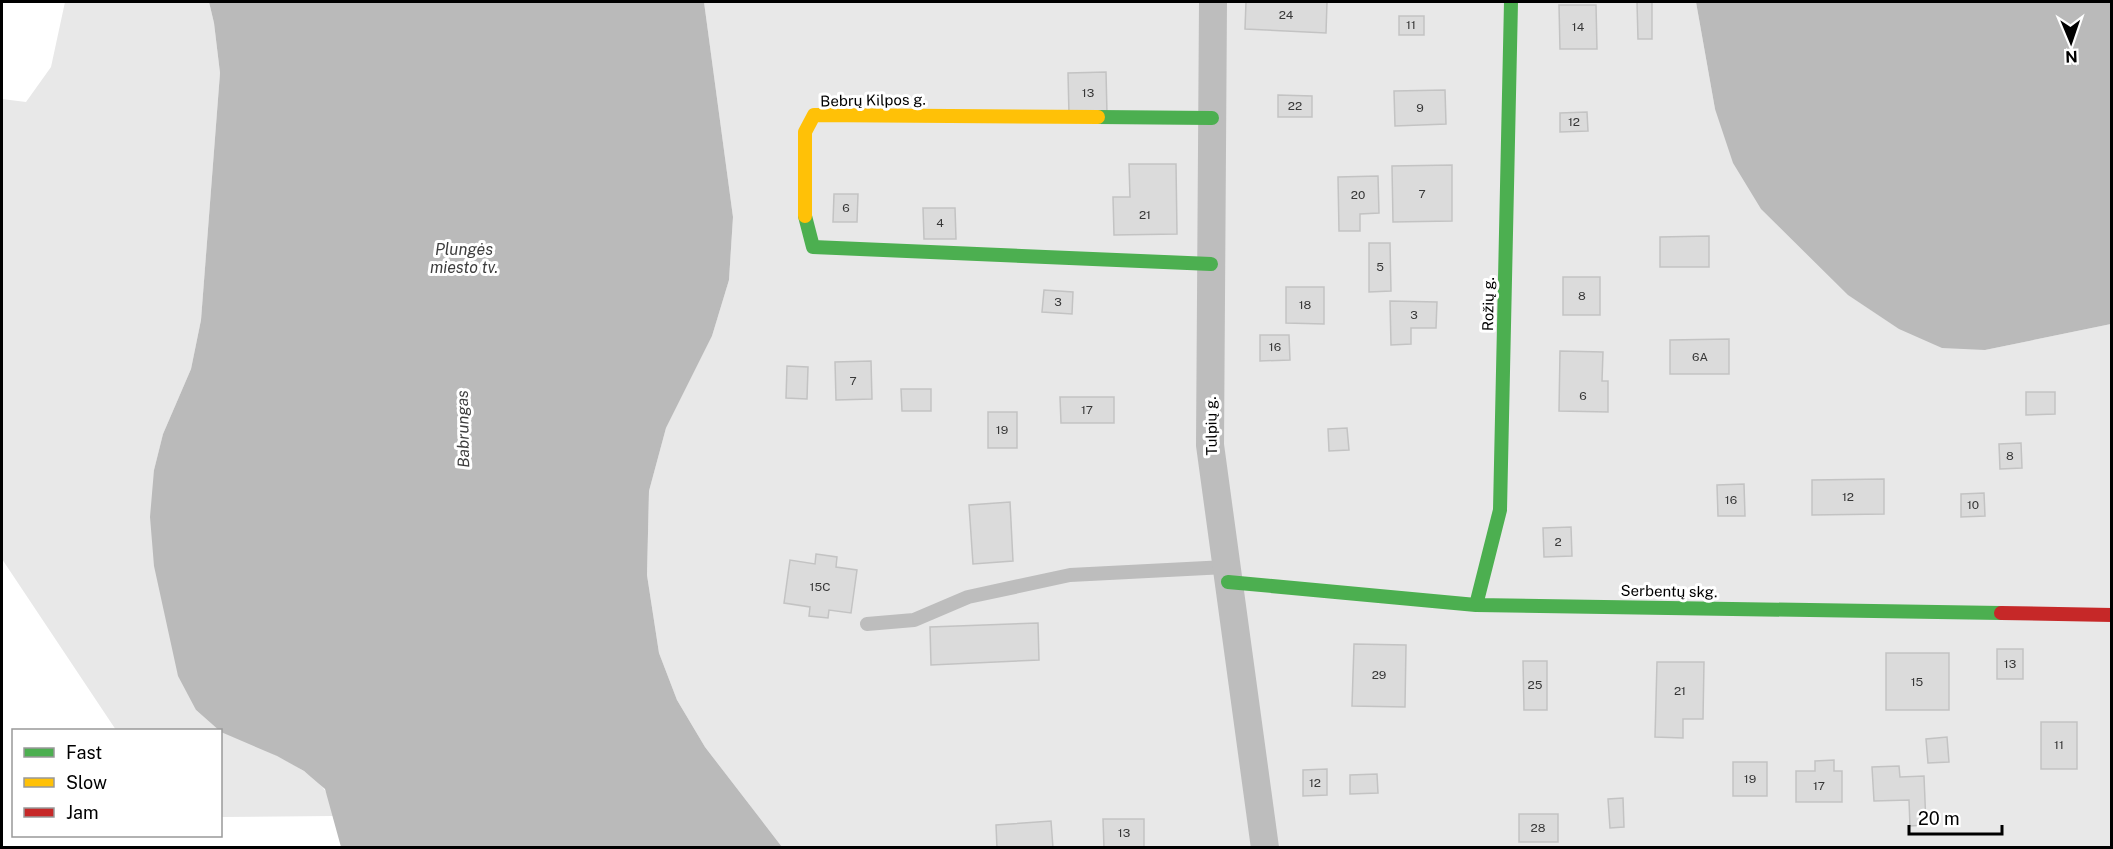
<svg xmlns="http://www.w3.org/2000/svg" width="2113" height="849" font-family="'Public Sans',sans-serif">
<rect width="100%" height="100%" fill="#fff"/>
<path fill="#e8e8e8" d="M65 2H209L214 23 220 73 201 320 191 369 163 434 154 470 196 710 219 730H116L2 559V99L26 102 51 67Z
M704 2H1696L1715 109 1985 350 2111 324V847H782L705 747 677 700 659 653 647 575 649 491 666 428 712 336 729 280 733 217Z
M220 731C248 743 307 765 324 789 329 795 331 808 333 816L221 817Z"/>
<path fill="#bababa" d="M209 2H704L733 217 729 280 712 336 666 428 649 491 647 575 659 653 677 700 705 747 782 847H341L325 789 304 771 277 756 221 732 196 710 178 676 154 566 150 517 154 470 163 434 191 369 201 320 220 73 214 23Z
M1696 2H2111V324L1985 350 1942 348 1899 329 1848 295 1761 209 1733 163 1715 109Z"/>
<path fill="#dbdbdb" stroke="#c3c3c3" stroke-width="1.5" d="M1246 2H1327L1326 33 1245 29Z
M1637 2H1652V39H1638Z
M1559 5H1596L1597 49H1560Z
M1399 16H1424V35H1399Z
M1106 72 1107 114 1069 115 1068 73Z
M1445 90 1446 124 1395 126 1394 91Z
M1278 95 1312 96V117H1278Z
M1587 112 1588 131 1560 132V113Z
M1129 164H1176L1177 234 1114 235 1113 197H1130Z
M1452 165V221L1393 222 1392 166Z
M1378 176 1379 213 1360 214V231H1339L1338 177Z
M834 194H858L857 222H833Z
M923 208H955L956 239H924Z
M1709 236V267H1660V237Z
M1369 243H1390L1391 291 1369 292Z
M1563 277H1600V315H1563Z
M1286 287H1324V324L1286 323Z
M1044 290 1073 292 1072 314 1042 312Z
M1390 301 1437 302 1436 328H1411V344L1391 345Z
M1260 335H1289L1290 360 1260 361Z
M1729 339V374H1670V340Z
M1560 351 1603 352 1602 381H1608V412L1559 411Z
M871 361 872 399 836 400 835 362Z
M787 366 808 367 807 399 786 398Z
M901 389H931V411H902Z
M2026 392H2055V414L2026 415Z
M1060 397H1114V423H1061Z
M988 412H1017V448H988Z
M1347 428 1349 450 1329 451 1328 429Z
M2021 443 2022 468 2000 469 1999 444Z
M1884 479V514L1812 515V480Z
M1744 484 1745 516H1718L1717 485Z
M1984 493 1985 516 1961 517V494Z
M1010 502 1013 561 973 564 969 505Z
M1571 527 1572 556 1544 557 1543 528Z
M816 554 837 557 836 567 857 570 851 613 829 610 828 618 809 616 810 607 784 603 790 560 815 564Z
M1038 623 1039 660 931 665 930 627Z
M1354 644 1406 645 1405 707 1352 706Z
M1997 649H2023V679H1997Z
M1886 653H1949V710H1886Z
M1523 661H1547V710H1524Z
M1657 662H1704L1703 719H1683V738L1655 737Z
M2041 722H2077V769H2041Z
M1947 737 1949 762 1928 763 1926 739Z
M1834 760V771H1842V802H1796V771H1815V761Z
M1733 762H1767V796H1733Z
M1899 766 1900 777 1924 776 1926 825 1910 826 1909 800 1874 801 1872 767Z
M1327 769V795L1303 796V770Z
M1377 774 1378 793 1350 794V775Z
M1623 798 1624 827 1610 828 1608 799Z
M1519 814H1558V842H1519Z
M1103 819H1144V848H1104Z
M1051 821 1053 848H997L996 825Z"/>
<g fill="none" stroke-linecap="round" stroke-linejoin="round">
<path stroke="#bdbdbd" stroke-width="14" d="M867 624 914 620 968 597 1070 575 1226 567"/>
<path stroke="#bdbdbd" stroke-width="28" d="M1213 2 1210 445 1265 848"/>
<path stroke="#4caf50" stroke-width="14" d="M1098 117 1212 118
M805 216 813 247 1211 264
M1228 582 1476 605 2001 613
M1476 605 1500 510 1511 2"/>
<path stroke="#ffc107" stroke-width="14" d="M805 216V132L814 115 1098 117"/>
<path stroke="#c62828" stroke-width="14" d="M2001 613 2112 615"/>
</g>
<g text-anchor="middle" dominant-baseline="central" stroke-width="6" stroke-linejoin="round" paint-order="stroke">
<g font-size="12" fill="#373737">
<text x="1286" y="15">24</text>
<text x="1411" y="25">11</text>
<text x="1578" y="27">14</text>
<text x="1088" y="93">13</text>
<text x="1295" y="106">22</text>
<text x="1420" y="108">9</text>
<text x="1574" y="122">12</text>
<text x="1422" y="194">7</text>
<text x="1358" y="195">20</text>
<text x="846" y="208">6</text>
<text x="1145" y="215">21</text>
<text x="940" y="223">4</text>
<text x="1380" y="267">5</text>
<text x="1582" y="296">8</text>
<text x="1058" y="302">3</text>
<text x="1305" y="305">18</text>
<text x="1414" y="315">3</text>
<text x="1275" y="347">16</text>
<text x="1700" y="357">6A</text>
<text x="853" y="381">7</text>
<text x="1583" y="396">6</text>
<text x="1087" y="410">17</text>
<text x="1002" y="430">19</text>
<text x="2010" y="456">8</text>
<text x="1848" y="497">12</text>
<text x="1731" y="500">16</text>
<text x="1973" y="505">10</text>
<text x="1558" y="542">2</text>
<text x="820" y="587">15C</text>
<text x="2010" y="664">13</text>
<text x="1379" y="675">29</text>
<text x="1917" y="682">15</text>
<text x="1535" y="685">25</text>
<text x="1680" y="691">21</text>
<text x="2059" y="745">11</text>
<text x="1750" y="779">19</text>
<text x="1315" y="783">12</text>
<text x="1819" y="786">17</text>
<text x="1538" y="828">28</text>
<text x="1124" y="833">13</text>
</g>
<g font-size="15" fill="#000" stroke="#fff">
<text transform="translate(873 100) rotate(-1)">Bebrų Kilpos g.</text>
<text transform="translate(1488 304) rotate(-89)">Rožių g.</text>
<text transform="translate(1211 426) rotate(-91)">Tulpių g.</text>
<text transform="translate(1669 591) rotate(1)">Serbentų skg.</text>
</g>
<g font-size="16" font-style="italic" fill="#3d3d3d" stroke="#fff">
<text x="464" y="249">Plungės<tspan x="464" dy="18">miesto tv.</tspan></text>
<text transform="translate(463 429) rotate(-91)">Babrungas</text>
</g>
</g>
<rect width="2113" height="849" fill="none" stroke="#000000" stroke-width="6"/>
<rect x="12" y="729" width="210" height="108" fill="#ffffff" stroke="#999999" stroke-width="1.5"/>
<rect x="24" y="748" width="30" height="9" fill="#4caf50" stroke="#999999" stroke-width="1.5"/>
<text x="66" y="759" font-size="18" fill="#000000">Fast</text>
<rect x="24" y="778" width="30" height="9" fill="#ffc107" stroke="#999999" stroke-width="1.5"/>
<text x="66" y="789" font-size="18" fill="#000000">Slow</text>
<rect x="24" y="808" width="30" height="9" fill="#c62828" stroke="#999999" stroke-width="1.5"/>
<text x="66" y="819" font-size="18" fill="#000000">Jam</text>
<g transform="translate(2071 42) rotate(178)" stroke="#ffffff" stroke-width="4.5" paint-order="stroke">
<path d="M0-4.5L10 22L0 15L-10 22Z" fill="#000000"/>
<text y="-9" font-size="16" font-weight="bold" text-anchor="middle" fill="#000000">N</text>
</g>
<path d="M1909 825v9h93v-9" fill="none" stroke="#000000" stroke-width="3"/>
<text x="1918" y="825" font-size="18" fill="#000000" stroke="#ffffff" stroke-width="4.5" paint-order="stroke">20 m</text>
</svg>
